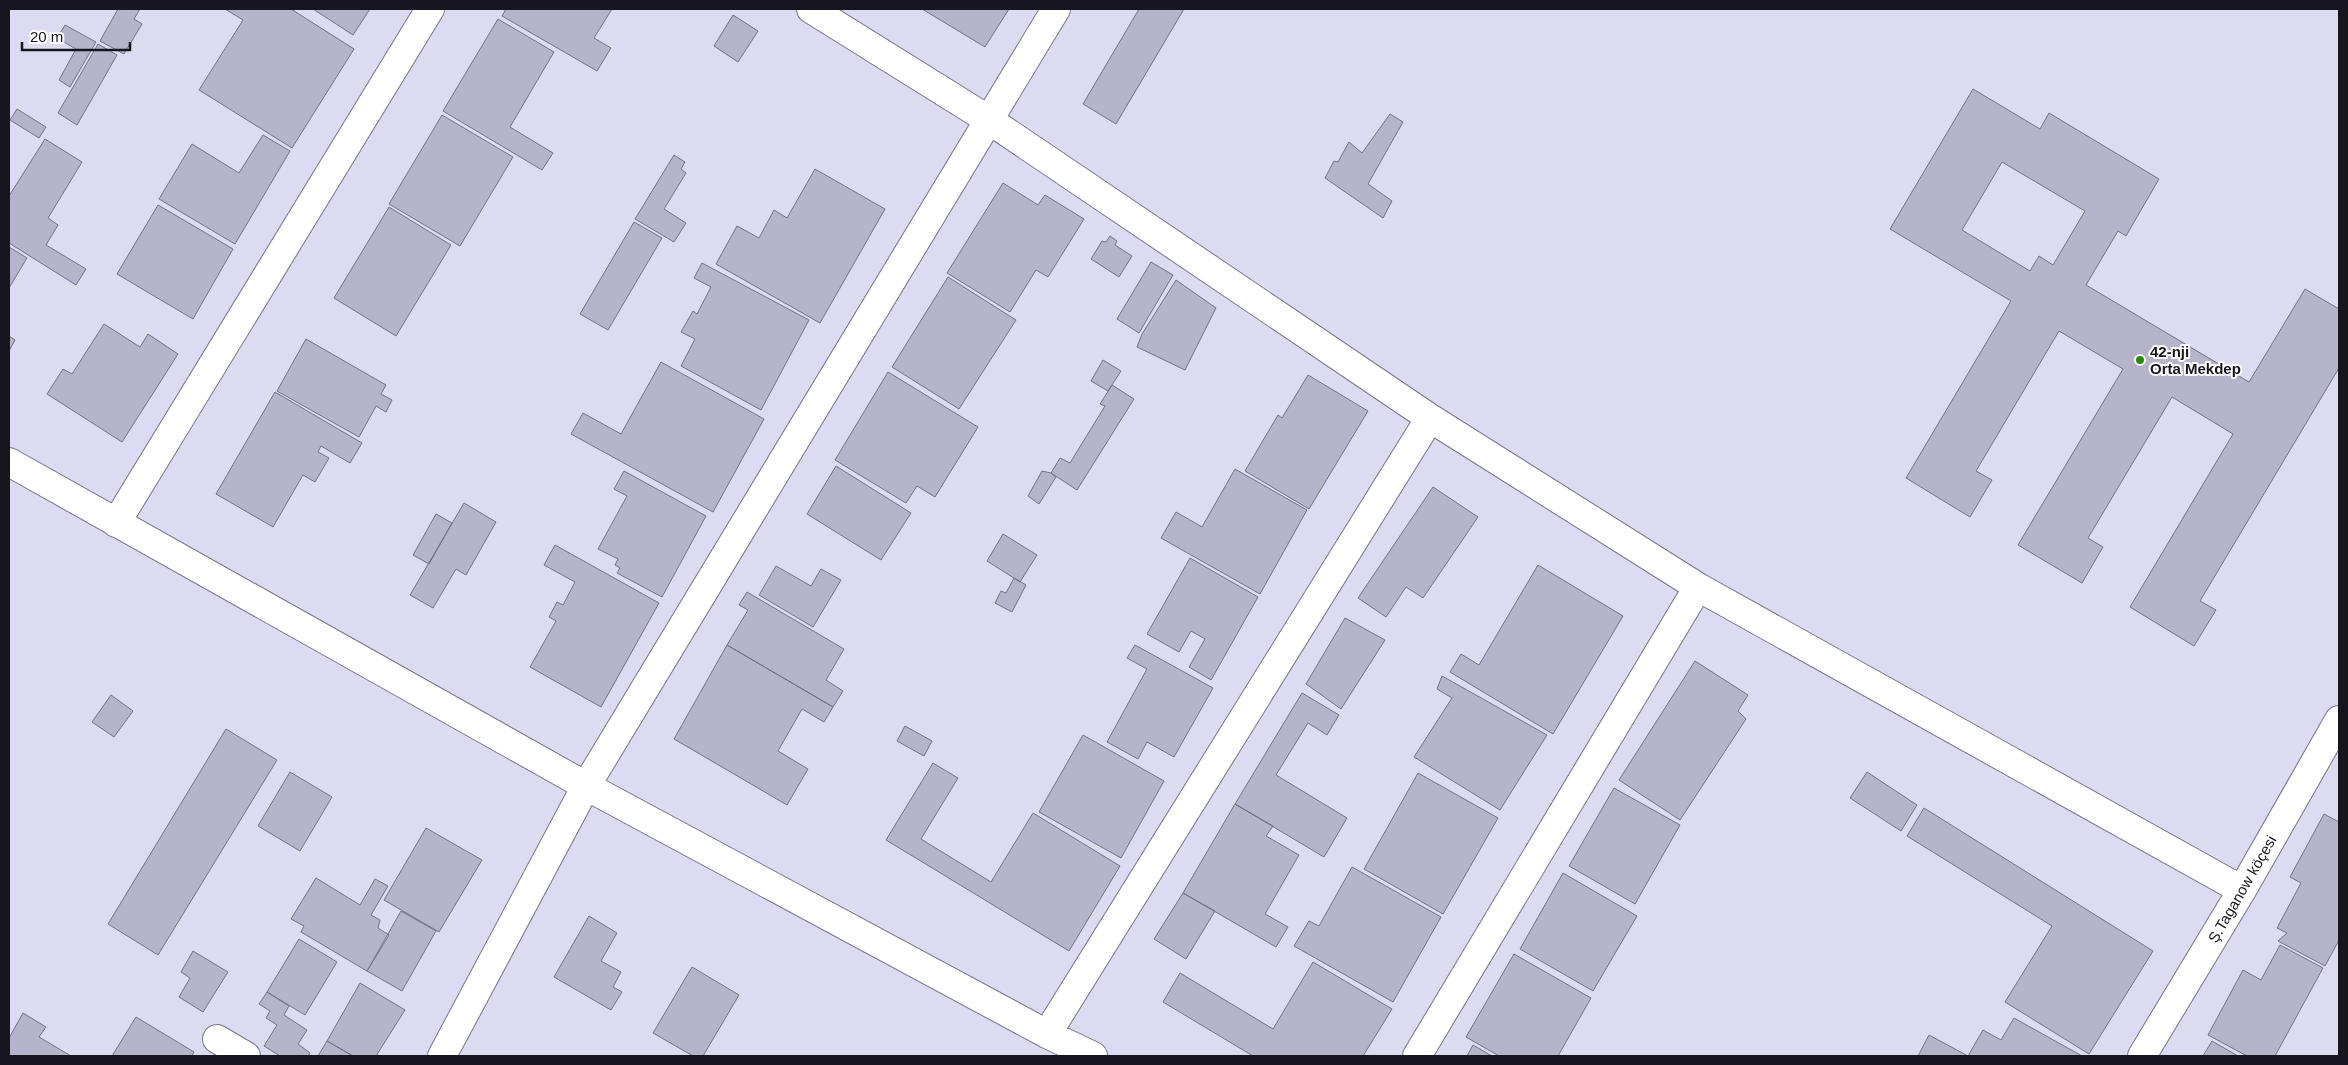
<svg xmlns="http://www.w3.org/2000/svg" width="2348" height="1065" font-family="Helvetica,sans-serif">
<rect width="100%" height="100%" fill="#dddbf2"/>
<path fill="#b6b4ca" stroke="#737185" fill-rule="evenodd" d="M118 9H140L134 19 142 24 124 54 100 41Z
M225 9H291L354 49 292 148 199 90 243 20Z
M313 9H370L353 35Z
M506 9H612L594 38 611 48 597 71 502 16Z
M922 9H1009L985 47Z
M1139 9H1184L1116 124 1083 104Z
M733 15 758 31 738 62 714 46Z
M498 19 554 52 510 127 553 153 542 170 443 111Z
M65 25 96 42 70 87 59 80 76 49 57 38Z
M98 44 117 55 77 125 58 113Z
M1973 89 2040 129 2049 113 2159 179 2126 236 2118 231 2086 285 2249 382 2305 289 2339 309V368L2200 601 2216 610 2194 646 2130 607 2233 434 2172 397 2088 538 2103 547 2082 583 2018 545 2123 369 2059 331 1976 471 1992 480 1970 517 1906 478 2011 301 1890 229ZM2002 162 2085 211 2053 265 2039 256 2030 271 1962 230Z
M17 109 46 127 39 138 10 120Z
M1390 114 1403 122 1368 184 1392 201 1383 218 1325 178 1334 161 1338 162 1349 142 1362 153Z
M442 115 513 157 460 246 389 204Z
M263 135 290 151 235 244 159 199 192 144 239 173Z
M45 139 82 162 48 218 58 225 46 245 86 269 76 285 9 243V196Z
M674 155 685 162 681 169 686 173 664 209 686 223 674 242 635 219Z
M815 169 885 209 820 323 716 264 737 226 759 238 774 210 787 218Z
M1003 183 1038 205 1045 195 1084 219 1048 277 1036 270 1010 312 947 273Z
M158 205 233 249 193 319 117 274Z
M389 207 451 245 396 336 334 298Z
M634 222 662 238 608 330 580 314Z
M1110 236 1117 241 1115 245 1132 256 1119 277 1091 259 1102 241 1106 242Z
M9 247 27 258 9 288Z
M1151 262 1173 275 1139 333 1117 319Z
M702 263 809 320 761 410 681 366 695 339 681 332 693 311 697 314 711 287 694 278Z
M948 277 1016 320 959 409 892 367Z
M1176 280 1216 308 1185 370 1137 347 1142 334Z
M104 324 140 347 148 334 178 354 122 442 47 394 63 369 72 374Z
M9 336 15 340 9 351Z
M306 339 386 385 381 394 392 400 386 412 376 406 359 437 277 391Z
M1103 360 1121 371 1108 391 1091 381Z
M661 362 764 419 713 512 571 434 583 413 621 434Z
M888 372 978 427 935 497 917 486 906 503 835 460Z
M1308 375 1368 411 1309 509 1245 471 1278 415 1282 418Z
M1112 385 1134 399 1077 490 1051 473 1060 458 1070 463 1105 406 1100 404Z
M275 392 362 443 350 463 321 446 318 452 329 458 315 482 303 475 273 527 216 494Z
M836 466 911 513 881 560 807 514Z
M1235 469 1307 510 1260 594 1161 538 1176 512 1202 527Z
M624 471 706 516 662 597 617 573 620 568 615 565 618 559 598 549 627 496 614 489Z
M1042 471 1051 473 1056 477 1039 504 1028 496Z
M1433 487 1478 517 1423 598 1406 587 1386 617 1358 598Z
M464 503 496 522 466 575 456 569 433 608 410 595Z
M436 514 452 523 429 564 413 555Z
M1003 534 1037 555 1020 582 987 561Z
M555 545 659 603 601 707 530 667 556 621 549 617 557 602 563 605 575 582 544 565Z
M1190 558 1258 597 1211 680 1189 667 1205 639 1191 631 1179 652 1147 634Z
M1538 565 1623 616 1553 734 1450 672 1461 654 1479 665Z
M776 566 811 586 821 569 841 580 813 627 759 595Z
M1014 578 1026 585 1012 612 995 603 1001 591 1006 593Z
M747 592 844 649 826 680 843 691 833 707 727 645 748 610 739 605Z
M1345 618 1385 640 1341 709 1306 684Z
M727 645 833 707 824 722 802 709 778 751 808 769 787 805 674 739Z
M1135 645 1213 688 1174 757 1147 742 1138 759 1107 742 1147 669 1127 658Z
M1695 661 1748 695 1738 711 1746 719 1680 820 1619 780Z
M1442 676 1547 735 1500 810 1414 757 1452 698 1437 689Z
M1302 693 1339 715 1327 735 1308 723 1276 775 1347 818 1324 857 1235 804Z
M111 695 133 711 114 737 92 722Z
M905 726 932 741 924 756 897 741Z
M226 729 277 760 158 955 108 924Z
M1083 735 1164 781 1121 858 1039 812Z
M933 763 958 778 921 839 991 882 1033 813 1120 866 1069 951 886 840Z
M290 772 332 797 300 851 258 826Z
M1867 772 1917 805 1901 831 1850 798Z
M1418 773 1498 818 1443 914 1364 869Z
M1614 788 1680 825 1635 904 1569 866Z
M1235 804 1273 826 1266 836 1299 855 1265 914 1288 927 1276 947 1183 893Z
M1924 808 2153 951 2089 1054 2005 1002 2052 926 1907 836Z
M2324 814 2339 822V940L2325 966 2278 941 2287 933 2277 928 2301 883 2290 877Z
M426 828 482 860 439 932 384 900Z
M1352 867 1441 917 1393 1002 1294 946 1309 921 1319 926Z
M1563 873 1637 916 1593 991 1520 949Z
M316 878 360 905 375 879 388 886 371 915 380 920 378 928 389 935 367 971 301 932 304 926 291 919Z
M1183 893 1215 911 1186 959 1154 939Z
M401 911 436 931 402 991 367 971Z
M589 916 617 933 601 961 621 972 613 987 622 992 611 1010 554 977Z
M299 939 337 962 305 1015 267 992Z
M2280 945 2323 968 2275 1056H2247L2208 1035 2243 970 2261 980Z
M193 951 228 972 203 1012 179 997 190 978 181 972Z
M1514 954 1591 998 1558 1056H1499L1466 1037Z
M1313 962 1392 1009 1363 1056H1253L1163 1002 1180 973 1273 1029Z
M692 967 739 995 703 1056H693L653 1033Z
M360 983 405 1010 376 1056H353L327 1041Z
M267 992 289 1006 284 1015 307 1030 298 1044 310 1053 308 1056H280L264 1046 277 1025 266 1018 270 1011 259 1004Z
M23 1013 46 1027 39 1037 71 1056H9V1038Z
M136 1017 194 1052 192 1056H112Z
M2014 1018 2082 1056H1968L1983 1030 2001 1040Z
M1929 1035 1968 1056H1918Z
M327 1041 353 1056H318Z
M2212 1041 2238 1056H2203Z
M1473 1045 1492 1056H1467Z"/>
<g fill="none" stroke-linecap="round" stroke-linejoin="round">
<g stroke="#767488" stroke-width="30">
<path id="minor" d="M811 9 989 120 1430 418 1698 587 2242 890
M9 462 586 786 1047 1034 1093 1056
M116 523 430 9
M1047 1034 1430 418
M217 1039 246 1056
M442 1056 586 786 1056 9
M1417 1056 1698 587
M2142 1056 2242 890 2339 720"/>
</g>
<use href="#minor" stroke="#fff" stroke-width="28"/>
</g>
<circle fill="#258b00" stroke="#fff" stroke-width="2" cx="2140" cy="360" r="5"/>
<g text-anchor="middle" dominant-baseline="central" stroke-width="4" stroke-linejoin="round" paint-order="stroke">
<g font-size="15" font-weight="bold" fill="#17161e" stroke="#fff" text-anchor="start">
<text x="2150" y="351">42-nji<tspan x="2150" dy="17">Orta Mekdep</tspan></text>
</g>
<g font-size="15" fill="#17161e" stroke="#fff">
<text transform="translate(2242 889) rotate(-60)">Ş.Taganow köçesi</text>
</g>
</g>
<rect width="2348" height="1065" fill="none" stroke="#17161e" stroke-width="20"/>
<path d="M22 42v8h108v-8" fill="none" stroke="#17161e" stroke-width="2.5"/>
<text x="30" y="42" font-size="15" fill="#17161e" stroke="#ffffff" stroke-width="4" paint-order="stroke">20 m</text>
</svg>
